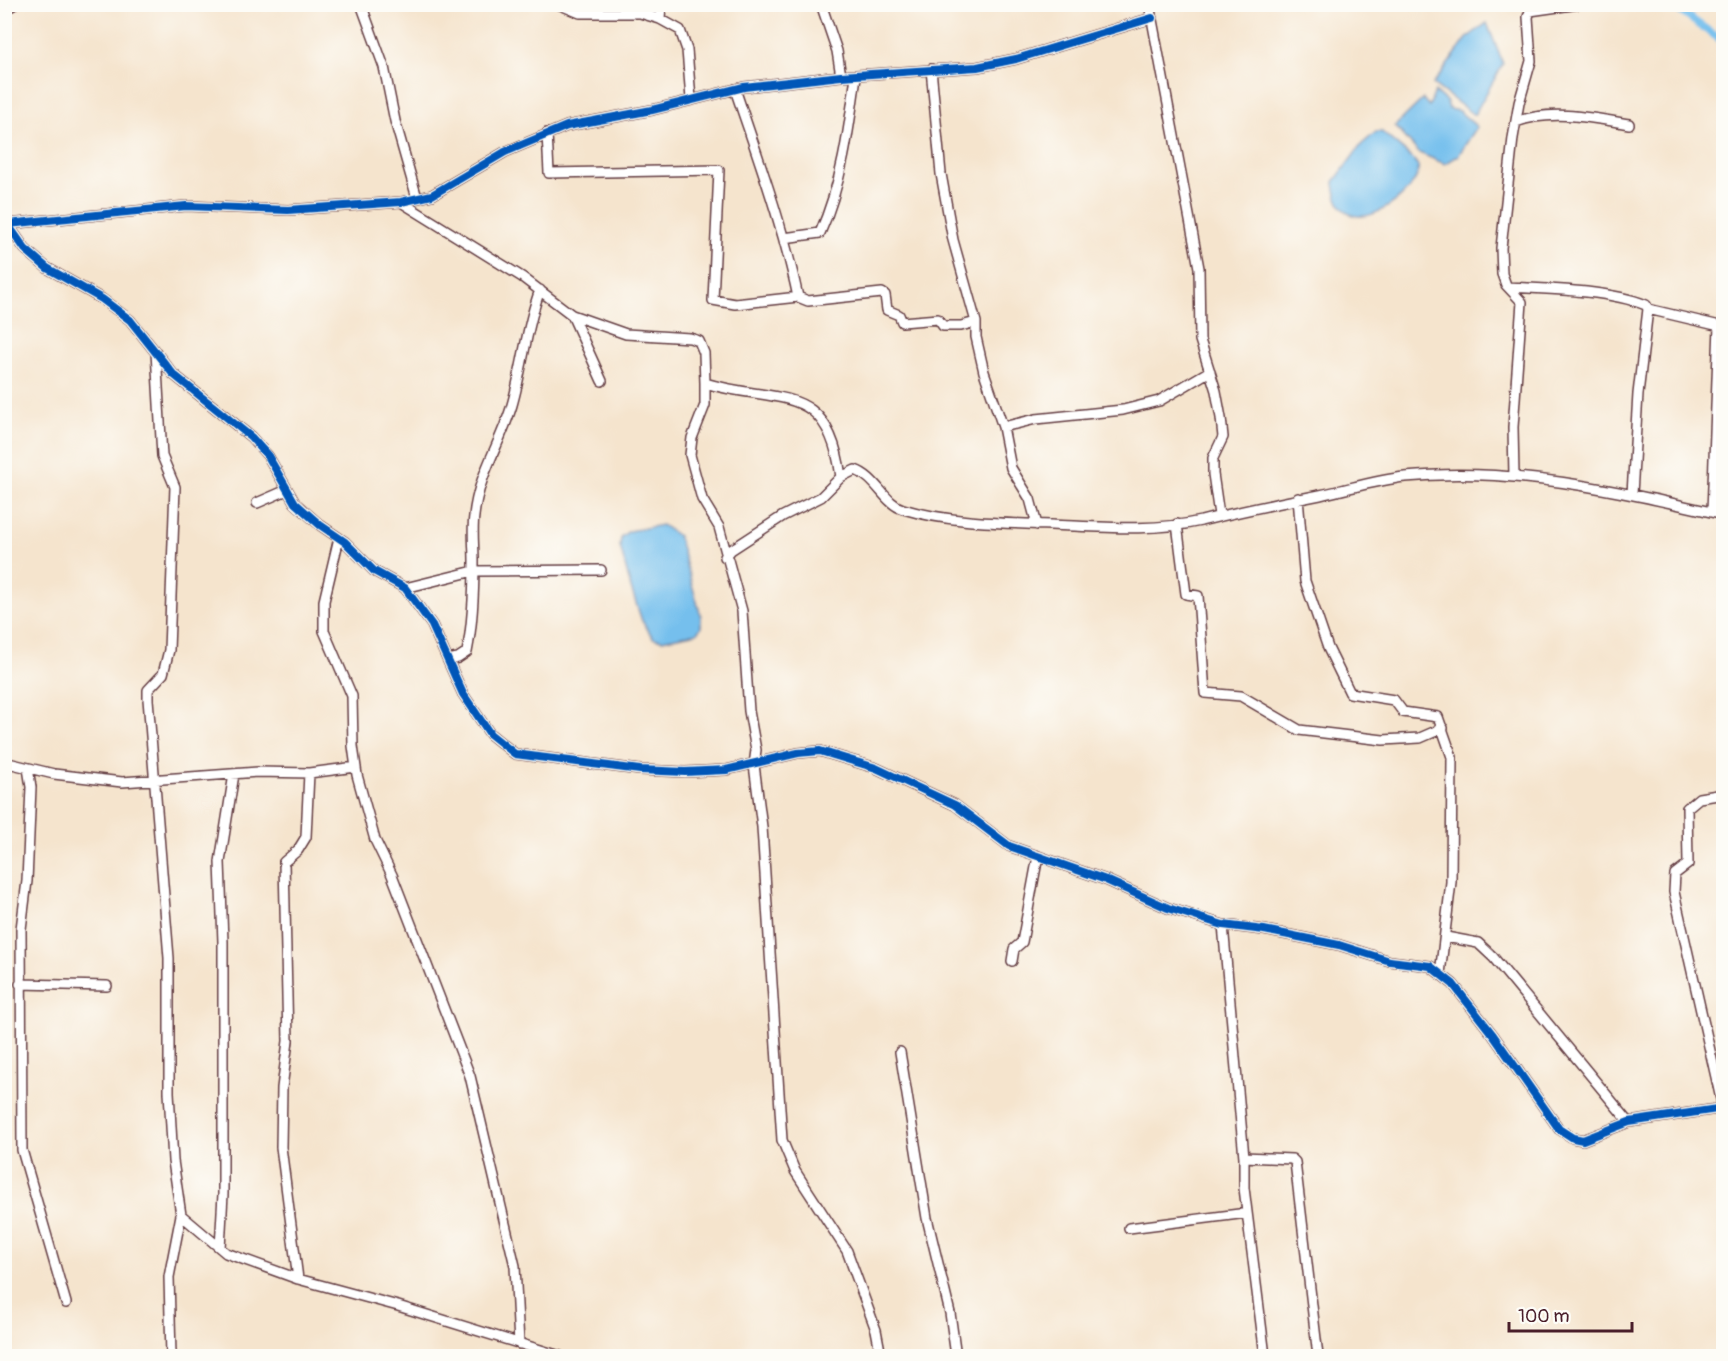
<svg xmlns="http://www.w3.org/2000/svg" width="1728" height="1361" font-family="Pangolin,sans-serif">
<rect width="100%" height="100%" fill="#fdfcf7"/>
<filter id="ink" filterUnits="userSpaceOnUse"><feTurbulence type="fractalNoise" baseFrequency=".0167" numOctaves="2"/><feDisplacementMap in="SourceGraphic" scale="12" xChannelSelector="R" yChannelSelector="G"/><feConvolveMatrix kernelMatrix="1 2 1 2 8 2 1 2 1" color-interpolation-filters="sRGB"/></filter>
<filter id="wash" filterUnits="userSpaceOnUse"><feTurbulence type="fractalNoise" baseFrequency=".008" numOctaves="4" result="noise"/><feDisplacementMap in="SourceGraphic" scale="24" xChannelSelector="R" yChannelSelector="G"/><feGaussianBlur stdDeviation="1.35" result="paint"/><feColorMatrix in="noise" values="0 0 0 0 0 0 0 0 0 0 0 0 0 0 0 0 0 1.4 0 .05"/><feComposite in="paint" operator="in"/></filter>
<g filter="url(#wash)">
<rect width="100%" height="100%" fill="#f5e4cd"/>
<path fill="#74bfed" stroke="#5f6f8c" stroke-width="1.5" d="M1487 23 1503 64 1474 115 1433 84 1468 37Z
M1435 92 1447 102 1449 109 1459 111 1477 127 1458 156 1445 164 1419 153 1395 126 1423 99 1429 106Z
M1376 132H1382C1390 140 1417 159 1418 167 1423 190 1340 256 1334 182L1361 145Z
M662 525 678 536 701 616V627L697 633 662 640 653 638 642 621 631 588 620 546 621 537 629 531Z"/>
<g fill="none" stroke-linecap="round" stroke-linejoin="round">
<path stroke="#74bfed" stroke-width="8" d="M1670 4 1724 42"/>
</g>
</g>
<g filter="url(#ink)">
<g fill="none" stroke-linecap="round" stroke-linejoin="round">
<g stroke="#643d43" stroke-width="12">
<path id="minor" d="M361 4 384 67 395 121 417 198
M558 4 580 13H640L660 19 680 30 687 50 691 99
M821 4 837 51 841 76
M1149 4 1199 268 1200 340 1216 391 1221 418 1223 437 1213 458V474L1219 515
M660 19 661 4
M931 69 941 174 953 240 976 322V337L984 372 1003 427 1011 468 1030 499 1037 525
M735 89C758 158 783 225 798 297L808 301 882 293 885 295 887 310 899 315 902 322 938 319 943 326H961L976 322
M1516 122C1551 109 1593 118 1629 124
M547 133 549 173 719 170 713 300 735 304 798 297
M401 202 522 277 572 315 626 334 690 338 699 341 704 353 705 383C777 405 828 379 841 477
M4 219 25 249 47 268 102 299 130 320 173 374 251 437 268 456 295 503 320 525 345 542 374 571 405 588 432 625 463 694 490 734 515 754 640 770 685 772 726 770 798 753 820 751 876 768 955 805 1009 846 1106 880 1168 908 1223 925 1264 930 1339 945 1390 961 1430 966 1453 984 1493 1035 1559 1129 1573 1138 1583 1140 1629 1122 1724 1108
M8 224 186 206 288 210 401 202 432 195 505 152 567 126 652 110 744 87 841 76 977 67 1016 59 1152 18
M784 238 820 233C842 184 849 129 856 76
M1508 287C1548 289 1609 290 1646 305L1648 309 1724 327
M572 315 602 381
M156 352 162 456 175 487 169 650 163 674 148 690V699L169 958V1092L173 1161 181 1215 169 1277 171 1356
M705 383V405L692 438 690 455 702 499 719 527 742 611 749 711 756 750 754 765 762 827 782 1140 795 1171 847 1251 876 1330 881 1356
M1003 427 1036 419 1123 410 1159 401 1210 371
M1514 476 1513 427 1522 302 1506 285 1502 274 1501 248 1513 138 1519 103 1531 61 1528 17 1530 11 1579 4
M1632 494 1638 394 1648 309
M1298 498 1305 581 1328 648 1350 693 1394 700 1403 712 1438 717 1452 757 1451 882 1440 974
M257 503 287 490
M1712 512 1719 326
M1177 524 1186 594 1198 596 1205 693 1241 696 1299 730 1383 740 1420 738 1443 728
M339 538 324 601V631L352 696 353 746 357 775 375 840 392 875 470 1076 515 1266 519 1344
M725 557 731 550 783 516 821 497 841 477 855 470C876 477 885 504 903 509 950 523 1003 523 1051 525 1101 527 1152 532 1201 521 1240 511 1280 503 1320 495 1349 489 1376 480 1405 477 1512 466 1619 491 1724 515
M405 588 474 571 601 570
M448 660 458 658 467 652C473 622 474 591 474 561 474 546 472 531 474 516 478 475 501 443 512 405 523 367 526 327 540 290
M4 762 54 774 122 782 258 772 309 773 356 767
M28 768 31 787 27 881 21 929 22 1150 66 1303
M1223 925 1244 1157 1292 1159 1295 1162 1318 1356
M1446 937 1478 943 1493 957 1629 1122
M1012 961 1014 949 1022 942 1038 856
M20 984 107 986
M900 1052 927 1218 950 1313 956 1356
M1723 1108 1674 892 1675 874 1688 864 1687 808 1699 798 1724 794
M1244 1157V1188L1265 1356
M181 1215 226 1253 298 1279 398 1306 560 1356
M1129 1228 1247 1213
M220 1248 223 1194V942L220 862 234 774
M298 1279 281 1147 282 1088 288 1041 284 862 298 850 306 837 309 773"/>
</g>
<g stroke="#643d43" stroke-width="15">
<path id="secondary" d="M4 8 12 4"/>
</g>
<use href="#minor" stroke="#fff" stroke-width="9"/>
<use href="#secondary" stroke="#fff" stroke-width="12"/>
<g stroke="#fdfcf7" stroke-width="11">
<path id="cycleway" d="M4 219 25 249 47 268 102 299 130 320 173 374 251 437 268 456 295 503 320 525 345 542 374 571 405 588 432 625 463 694 490 734 515 754 640 770 685 772 726 770 798 753 820 751 876 768 955 805 1009 846 1106 880 1168 908 1223 925 1264 930 1339 945 1390 961 1430 966 1453 984 1493 1035 1559 1129 1573 1138 1583 1140 1629 1122 1724 1108
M8 224 186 206 288 210 401 202 432 195 505 152 567 126 652 110 744 87 841 76 977 67 1016 59 1152 18"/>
</g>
<use href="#cycleway" stroke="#0057b8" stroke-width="8"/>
</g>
</g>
<rect width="1728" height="1361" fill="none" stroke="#fdfcf7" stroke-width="24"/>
<path d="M1509 1322v9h123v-9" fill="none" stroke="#4a1f2b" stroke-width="3"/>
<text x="1518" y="1322" font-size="18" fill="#4a1f2b" stroke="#fdfcf7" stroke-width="4.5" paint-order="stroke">100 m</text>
</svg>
